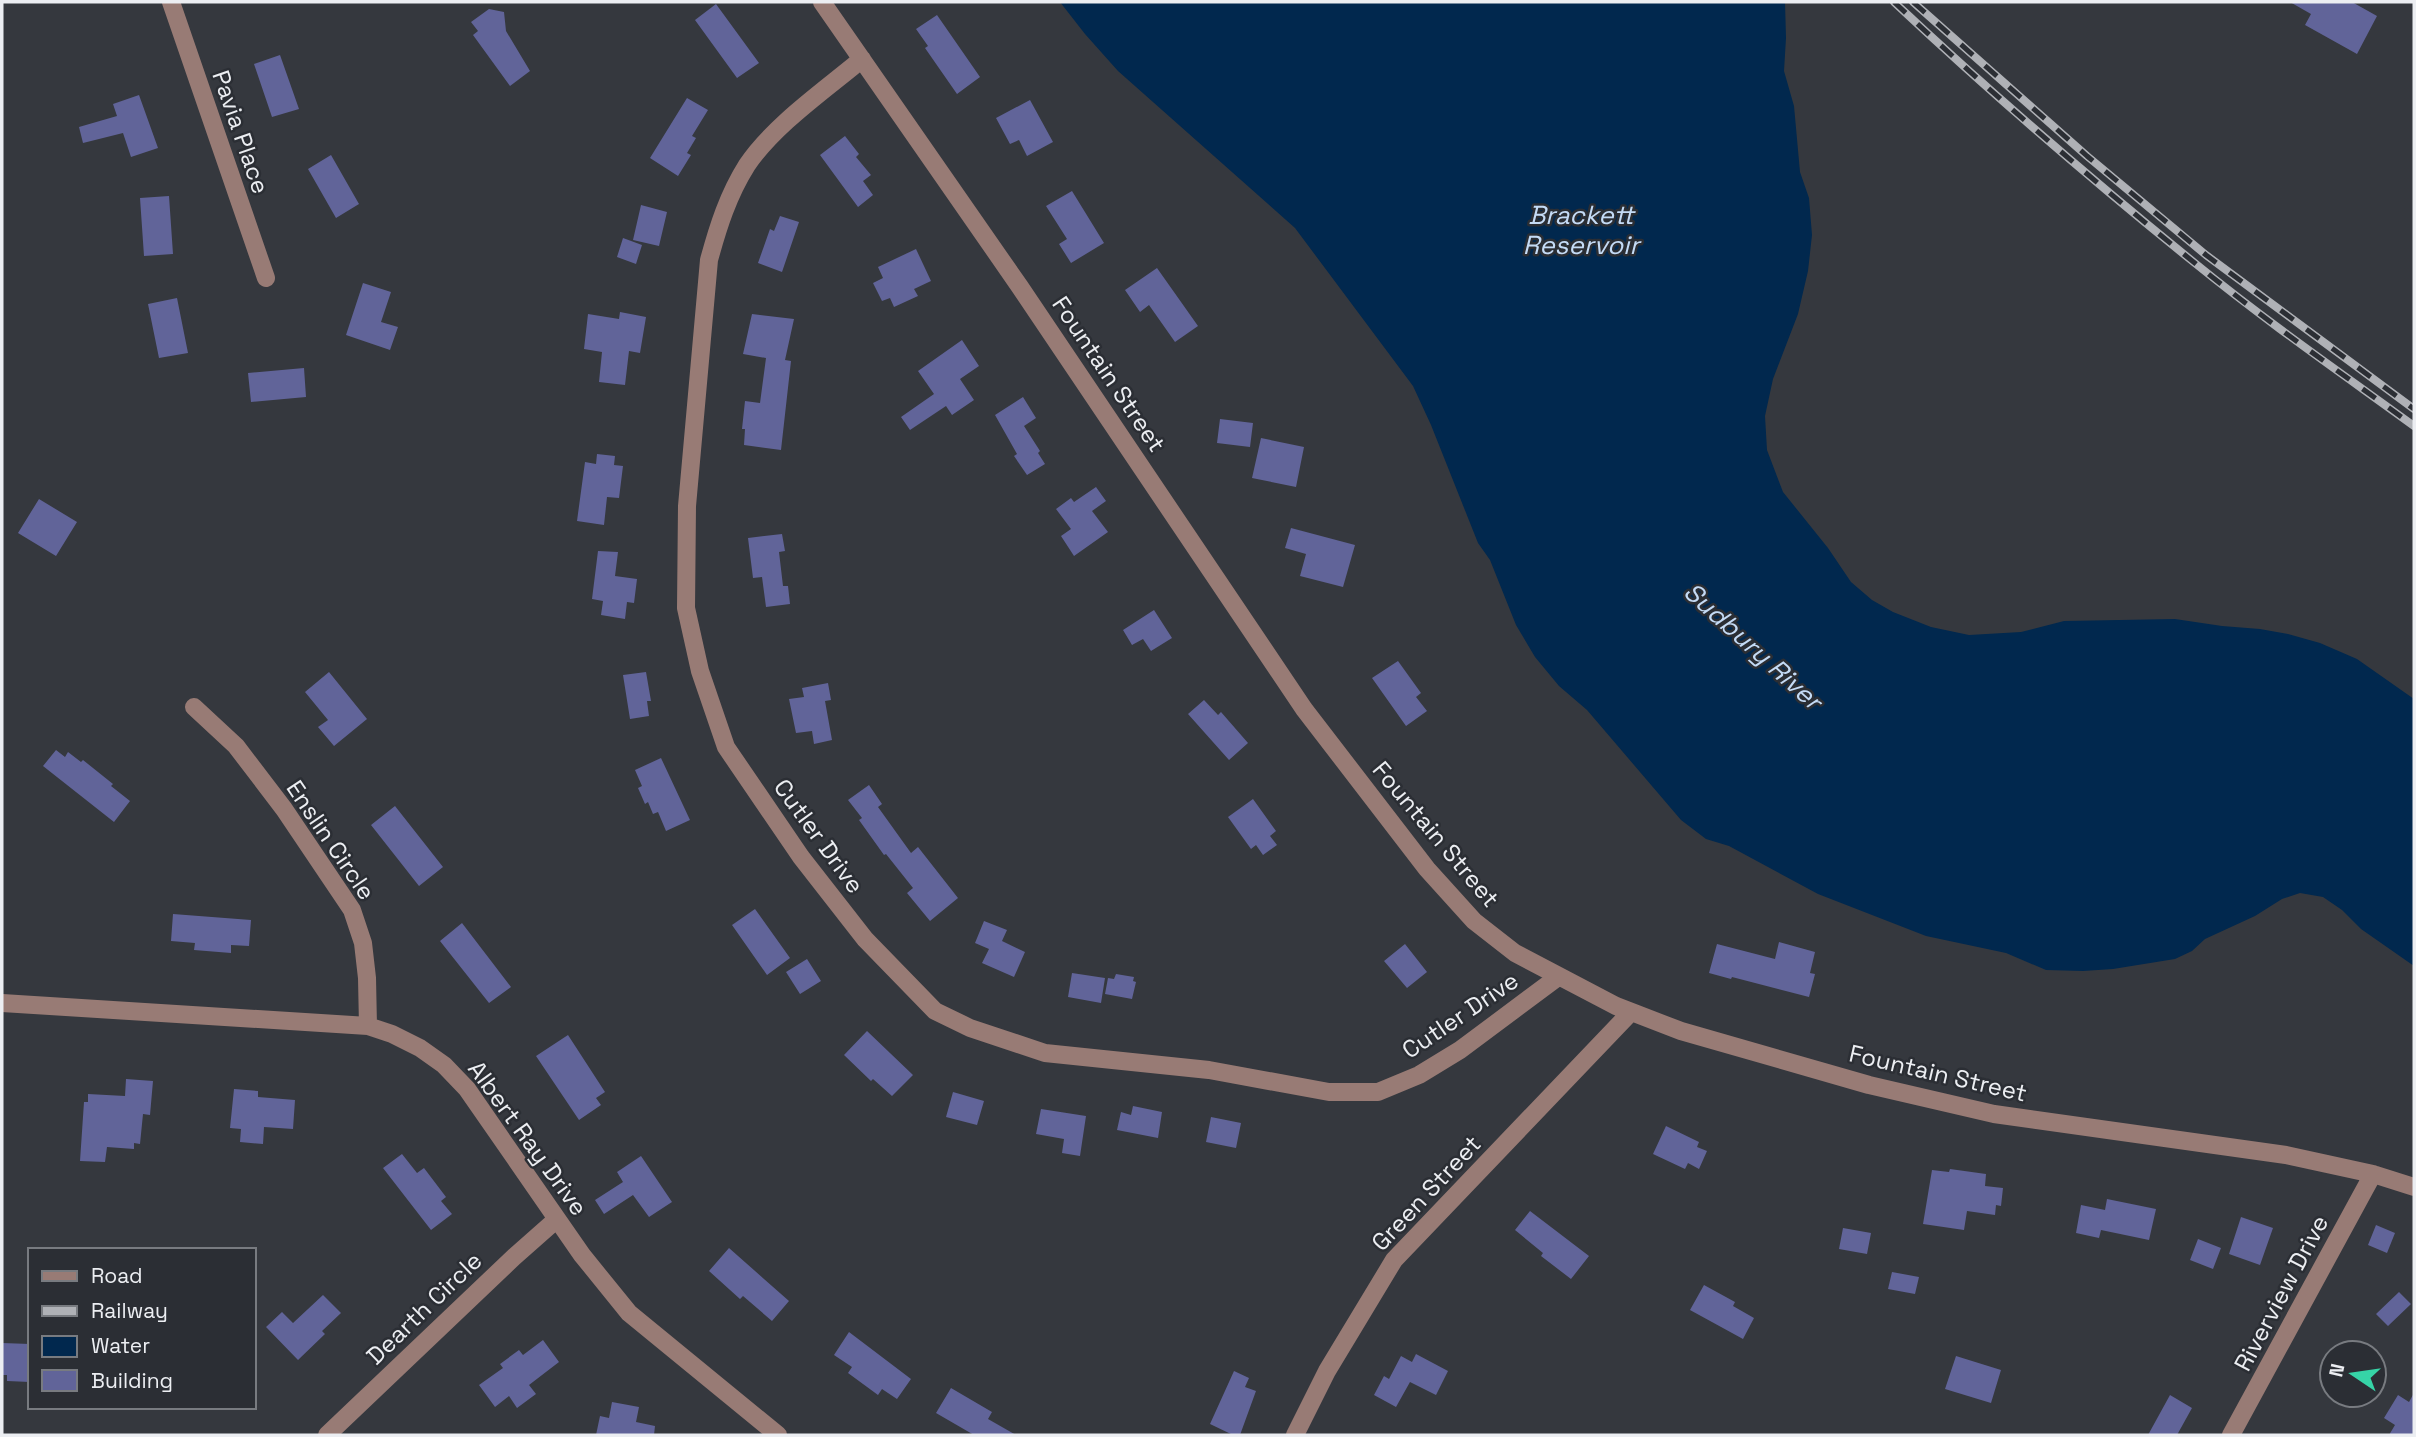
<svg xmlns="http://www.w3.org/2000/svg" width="2416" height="1437" font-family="'Space Grotesk',sans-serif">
<rect width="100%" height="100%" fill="#35383e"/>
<path fill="#01284e" d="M1060 2H1785L1786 38 1784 71 1794 106 1800 172 1809 198 1812 235 1808 271 1798 314 1773 379 1765 416 1767 450 1783 492 1828 548 1851 582 1872 600 1893 612 1931 627 1969 635 2021 632 2064 621 2175 619 2222 626 2260 629 2288 634 2320 643 2357 659 2414 699V966L2361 929 2342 910 2323 897 2300 893 2282 899 2255 916 2205 939 2192 951 2175 959 2113 969 2083 971 2046 970 2006 953 1926 936 1818 894 1729 846 1706 839 1681 820 1587 710 1559 686 1535 657 1516 625 1490 560 1478 543 1431 425 1413 386 1295 228 1118 71 1085 34Z"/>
<path fill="#616499" d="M2290 2H2352L2377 16 2357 54 2305 25 2311 14Z
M716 4 759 63 737 78 695 20Z
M489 9 504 12 506 31 530 71 510 86 473 35 478 31 471 22Z
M937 15 980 77 957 94 925 48 928 46 916 29Z
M280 55 299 109 272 117 254 64Z
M139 95 158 148 131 157 123 133 83 143 79 127 117 116 113 104Z
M687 98 708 110 692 136 696 138 687 153 691 155 678 176 650 158Z
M1030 100 1053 142 1027 156 1019 140 1010 144 996 118Z
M845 136 859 154 856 157 871 175 863 181 873 195 858 207 820 155Z
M331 155 359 204 336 218 308 169Z
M1072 191 1104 243 1071 263 1059 244 1067 239 1046 206Z
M169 196 173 254 144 256 140 198Z
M641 205 667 212 659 246 633 240Z
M780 216 799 222 782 272 758 263 770 229 774 231Z
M623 238 642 245 636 264 617 257Z
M916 249 931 281 914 289 918 296 894 307 890 298 882 301 873 283 883 278 878 267Z
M1157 268 1198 326 1175 342 1149 305 1140 312 1125 290Z
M363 283 391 292 381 322 398 327 390 350 346 335Z
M177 298 188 353 159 358 148 304Z
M620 312 646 317 640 353 629 351 625 385 599 382 602 352 584 349 588 314 619 319Z
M752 314 794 319 785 360 791 361 781 450 744 445 745 429H742L745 401 760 403 766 358 743 354Z
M962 340 979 366 960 379 974 400 952 415 946 406 910 430 901 417 934 394 918 371Z
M304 368 306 397 251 402 248 373Z
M1023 397 1036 418 1024 426 1040 451 1038 453 1045 464 1027 475 1014 456 1017 454 995 415Z
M1220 419 1253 423 1250 447 1217 443Z
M1261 438 1304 447 1296 487 1252 478Z
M597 454 615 456 614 465 623 466 619 498 607 497 604 525 577 521 585 462 596 464Z
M1096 487 1106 501 1092 511 1108 532 1074 556 1061 536 1071 529 1056 509 1071 498 1074 502Z
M39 499 77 522 56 556 18 533Z
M1291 528 1355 545 1343 587 1300 576 1306 554 1285 548Z
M782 534 785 551 779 552 783 586H788L790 604 766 607 762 577 753 578 748 538Z
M598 551 618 552 615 576 637 579 634 603 627 602 625 619 601 615 603 601 592 599Z
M1154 610 1172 638 1151 651 1143 639 1132 645 1123 630Z
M1398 661 1421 693 1416 697 1427 711 1406 726 1372 678Z
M329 672 367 719 334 746 318 727 328 720 305 692Z
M646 672 651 701H647L649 716 630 719 623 675Z
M828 683 831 700 825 701 832 740 814 744 812 731 796 733 789 699 804 697 802 688Z
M1204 700 1218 715 1221 712 1248 743 1229 760 1188 714Z
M56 750 65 757 68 752 81 762 83 760 113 784 111 786 130 801 114 822 43 766Z
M661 758 690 820 666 831 658 812 653 814 648 802 645 804 638 788 642 786 635 770Z
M869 785 882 804 878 807 911 853 918 847 958 898 930 921 907 893 913 888 886 854 884 855 859 820 862 818 848 800Z
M1253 799 1276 831 1270 836 1277 845 1263 855 1256 845 1251 849 1228 817Z
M395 806 443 867 419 886 371 825Z
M755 909 790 958 767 975 732 925Z
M173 914 251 920 249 946 231 945V953L194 950 195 943 171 941Z
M984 921 1007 930 1002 941 1025 952 1014 977 982 963 989 949 975 943Z
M462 923 511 987 489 1003 440 941Z
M1779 942 1815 952 1810 973 1815 974 1809 997 1732 977 1731 979 1709 973 1717 944 1775 959Z
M1405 944 1427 972 1407 988 1384 961Z
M807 959 821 981 800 994 786 972Z
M1072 973 1105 978 1101 1003 1068 997Z
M1116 974 1134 977 1133 981 1136 982 1132 999 1105 994 1108 978 1114 979Z
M867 1031 913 1075 892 1096 873 1079 871 1081 844 1055Z
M568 1035 605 1092 596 1098 601 1105 579 1120 536 1056Z
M126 1079 153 1081 150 1115 143 1114 140 1144 134 1143V1149L107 1147 105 1162 80 1161 84 1102H88V1094L125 1096Z
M234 1089 258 1091V1097L295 1100 293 1129 264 1127 263 1144 240 1142 241 1129 230 1128Z
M953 1092 984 1101 977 1125 946 1117Z
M1133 1106 1162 1112 1158 1138 1117 1130 1121 1112 1131 1115Z
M1041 1109 1086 1116 1080 1156 1062 1153 1064 1139 1036 1134Z
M1211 1117 1241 1123 1236 1148 1206 1142Z
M1666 1126 1699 1142 1697 1147 1707 1151 1699 1169 1688 1163 1685 1169 1653 1154Z
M402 1154 417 1173 424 1168 446 1197 441 1201 452 1214 431 1230 383 1168Z
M641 1156 672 1202 649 1217 633 1195 604 1214 595 1200 623 1182 617 1172Z
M1950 1169 1986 1174 1985 1186 2003 1188 2001 1206 1996 1205 1995 1215 1967 1211 1964 1230 1923 1224 1932 1170 1949 1172Z
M2107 1199 2156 1209 2149 1240 2101 1230 2099 1238 2076 1233 2081 1205 2105 1210Z
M1530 1211 1589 1256 1571 1279 1541 1256 1543 1253 1515 1230Z
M2241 1217 2273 1228 2260 1265 2229 1254Z
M2376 1225 2395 1233 2387 1253 2368 1245Z
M1843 1228 1871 1233 1867 1254 1839 1249Z
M2198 1239 2221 1248 2213 1269 2190 1260Z
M729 1248 789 1301 772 1321 743 1296 740 1299 709 1271Z
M1892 1272 1919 1277 1915 1294 1888 1289Z
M1704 1285 1735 1302 1733 1306 1754 1318 1743 1339 1690 1310Z
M2399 1292 2411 1304 2388 1326 2376 1314Z
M323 1295 341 1313 322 1331 325 1334 298 1360 266 1327 282 1312 293 1323Z
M849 1332 911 1379 897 1399 882 1389 878 1395 848 1373 852 1367 834 1355Z
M543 1340 559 1362 529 1385 536 1394 517 1408 509 1396 495 1407 479 1385 503 1368 500 1364 519 1350 523 1355Z
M2 1343 30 1344V1382L7 1381V1375H2Z
M1416 1354 1448 1371 1436 1395 1410 1382 1396 1407 1374 1395 1384 1376 1389 1379 1401 1356 1412 1362Z
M1956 1356 2001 1370 1991 1403 1945 1389Z
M1234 1371 1249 1378 1245 1387 1256 1391 1240 1435H1233L1210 1424Z
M951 1388 992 1412 988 1419 1016 1435H974L936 1413Z
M2414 1393V1435H2389L2395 1425 2384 1418 2398 1395 2409 1402Z
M2170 1395 2192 1408 2177 1435H2148Z
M612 1402 639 1407 636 1422 655 1426 654 1435H596L600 1416 609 1418Z"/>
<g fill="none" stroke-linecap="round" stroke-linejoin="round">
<path stroke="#987b75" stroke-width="18" d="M171 2 266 278
M822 2 1020 287 1304 709 1427 869 1474 921 1515 953 1616 1006 1681 1031 1869 1085 1994 1114 2286 1155 2373 1174 2414 1187
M862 59C825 90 774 125 747 165 728 195 718 227 709 260L687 506 686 608 700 671 726 747 801 857 865 939 935 1011 970 1028 1045 1053 1209 1070 1329 1092H1378L1419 1075 1460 1050 1558 977
M194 707 236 746 284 809 352 910 363 943 367 978 368 1026
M2 1003 368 1026 392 1034 420 1048 444 1065 467 1089 582 1255 629 1313 778 1435
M327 1435 514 1257 557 1219
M1295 1435 1327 1371 1394 1260 1631 1012
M2231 1435 2373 1174"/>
<g stroke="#afb1b6" stroke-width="8">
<path id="rail" d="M1894 2C1991 93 2092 180 2196 264 2266 321 2341 373 2414 426
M1913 2 2087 156 2206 255 2414 409"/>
</g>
<use href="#rail" stroke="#2b2e34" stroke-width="5" stroke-dasharray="16" stroke-linecap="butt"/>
</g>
<g text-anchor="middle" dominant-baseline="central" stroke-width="5" stroke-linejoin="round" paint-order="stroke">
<g font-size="24" fill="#eceef2" stroke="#2b2e34">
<text transform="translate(241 132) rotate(71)">Pavia Place</text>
<text transform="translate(1109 374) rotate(56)">Fountain Street</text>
<text transform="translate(1436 834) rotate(50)">Fountain Street</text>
<text transform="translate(819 836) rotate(54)">Cutler Drive</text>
<text transform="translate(331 840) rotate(56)">Enslin Circle</text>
<text transform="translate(1460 1015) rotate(-34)">Cutler Drive</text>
<text transform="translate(1938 1073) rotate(13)">Fountain Street</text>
<text transform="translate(528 1138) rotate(54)">Albert Ray Drive</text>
<text transform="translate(1426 1193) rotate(-47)">Green Street</text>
<text transform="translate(2281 1293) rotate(-62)">Riverview Drive</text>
<text transform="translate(424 1308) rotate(-44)">Dearth Circle</text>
</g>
<g font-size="26" font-style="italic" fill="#c4dbf6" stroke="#2b2e34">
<text x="1581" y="215">Brackett<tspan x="1581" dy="30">Reservoir</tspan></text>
<text transform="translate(1753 646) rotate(42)">Sudbury River</text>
</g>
</g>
<rect width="2416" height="1437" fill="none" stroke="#eceef2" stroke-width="7"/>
<rect x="28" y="1248" width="228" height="161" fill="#2b2e34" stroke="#787b80" stroke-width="2"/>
<rect x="42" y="1271" width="35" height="10" fill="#987b75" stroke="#787b80" stroke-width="2"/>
<text x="91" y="1283" font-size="21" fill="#eceef2">Road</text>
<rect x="42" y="1306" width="35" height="10" fill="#afb1b6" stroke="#787b80" stroke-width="2"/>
<text x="91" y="1318" font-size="21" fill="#eceef2">Railway</text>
<rect x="42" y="1336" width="35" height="21" fill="#01284e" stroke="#787b80" stroke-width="2"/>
<text x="91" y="1353" font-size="21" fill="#eceef2">Water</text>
<rect x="42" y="1370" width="35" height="21" fill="#616499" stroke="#787b80" stroke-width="2"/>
<text x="91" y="1388" font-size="21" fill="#eceef2">Building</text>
<g transform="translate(2353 1374) rotate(283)"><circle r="33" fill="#2b2e34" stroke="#787b80" stroke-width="2"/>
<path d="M0-5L12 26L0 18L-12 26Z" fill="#36d4a7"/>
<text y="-10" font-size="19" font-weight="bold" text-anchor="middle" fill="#eceef2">N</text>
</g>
</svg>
